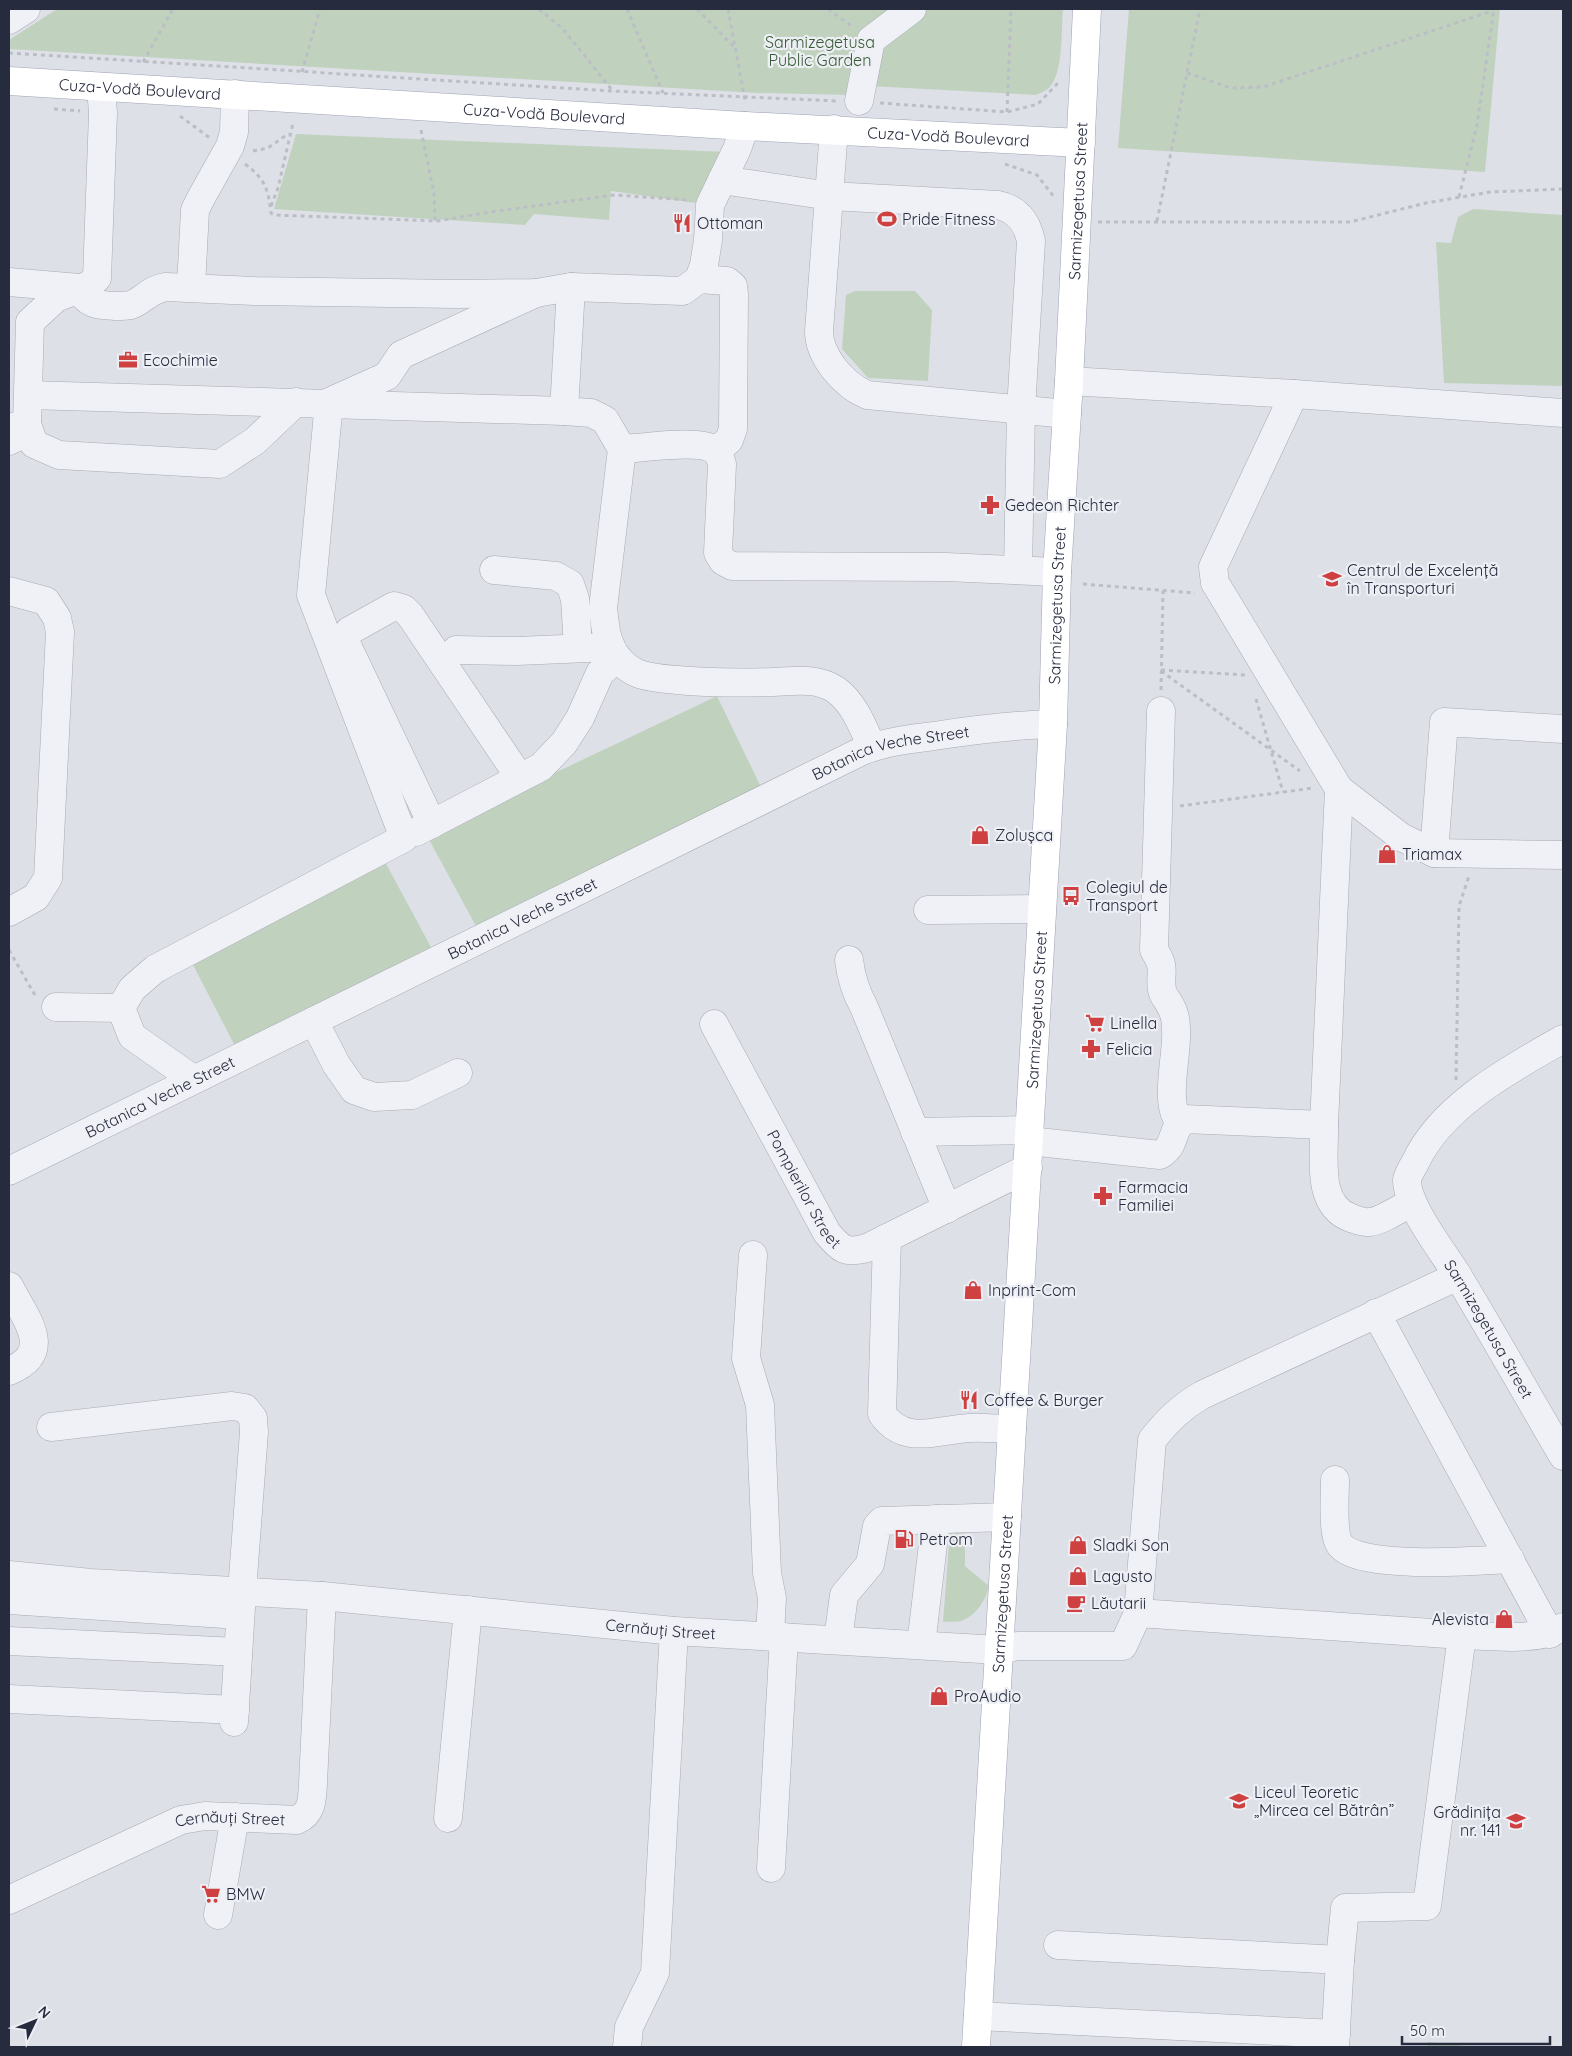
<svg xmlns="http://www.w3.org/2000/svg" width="1572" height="2056" font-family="Quicksand,sans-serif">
<rect width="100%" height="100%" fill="#dee0e8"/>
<path fill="#c0d2be" d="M57 9H1063C1061 29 1064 73 1049 88 1046 91 1040 93 1036 95L851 85 850 95 757 93 9 49V40Z
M1129 9H1500L1485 172 1118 148Z
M296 134 726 152 703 204 611 191 609 220 534 214 525 225 274 209Z
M1473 209 1563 215V386L1444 383 1436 242 1451 243 1458 217Z
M855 291H915L932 310 928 381 868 378 842 349 846 295Z
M717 696 761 787 477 928 426 834Z
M383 858 432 949 236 1048 191 961Z
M950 1532 965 1533V1566L989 1586C986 1599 977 1615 963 1620 958 1623 949 1621 943 1622Z
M1428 2042 1476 2047H1427Z"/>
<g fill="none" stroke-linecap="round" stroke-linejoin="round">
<g stroke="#a7aab5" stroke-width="29">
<g id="minor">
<path d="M9 20 26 9"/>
<path d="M859 101 871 40 912 9"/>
<path d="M834 129 819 331C819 357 844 385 867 395L1067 414"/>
<path d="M722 180 830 196 998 205C1017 209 1027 222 1031 241L1021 410 1018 570"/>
<path d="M699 279 727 281 733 286 734 294 733 429 729 440 716 451"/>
<path d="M9 282 79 288C86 305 99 305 115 306 120 306 126 306 131 305 144 300 150 289 166 287L254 291 457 294 536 293 571 287 683 291 699 279 704 265 708 240 710 205 737 149 745 126"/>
<path d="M191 287 195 210 201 198 230 146 234 132 235 94"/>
<path d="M571 287 564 411 591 413 605 420 622 449 603 608C605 625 606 644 618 658 623 665 632 671 639 674 651 678 665 679 677 680 709 683 740 683 773 682 794 681 817 677 836 690 854 703 863 727 872 747"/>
<path d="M1069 381 1294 394 1563 413"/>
<path d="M1294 394 1213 567 1215 583 1223 596 1339 789 1401 837 1434 853 1563 855"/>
<path d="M29 395 564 411"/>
<path d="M13 427 27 424 34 444 59 455 220 464 255 441 296 402"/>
<path d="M9 441 19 436 27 424 30 322 56 298 89 285 97 278 103 113 101 87"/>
<path d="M622 449C643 448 694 440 711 448 718 451 720 457 722 464L718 553 723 561 732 566 946 567 1057 572"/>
<path d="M494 570 556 576 570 584 575 599 578 648"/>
<path d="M9 591 46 601 57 618 60 632 48 878 36 897 9 912"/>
<path d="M456 650 517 651 611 647"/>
<path d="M1161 711 1154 950C1167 970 1159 971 1162 990 1163 996 1169 1002 1171 1007 1175 1014 1176 1022 1176 1029 1178 1055 1163 1103 1180 1123"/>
<path d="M432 824 346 643V637L349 631 394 606 404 609 410 615 520 778"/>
<path d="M416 832 541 767 564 743 580 718 600 673 617 658"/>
<path d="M1434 853 1444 722 1563 729"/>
<path d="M928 910 1042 909"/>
<path d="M849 960C851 977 855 991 864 1007L947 1209"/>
<path d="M56 1007 121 1008"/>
<path d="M314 1021 336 1064 354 1090 374 1097 412 1095 458 1073"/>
<path id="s1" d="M714 1024 827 1233C841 1249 845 1254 867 1248L1028 1168"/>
<path id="s2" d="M1563 1039C1510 1069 1441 1106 1415 1163 1412 1168 1408 1175 1407 1180 1407 1207 1444 1253 1458 1276 1494 1336 1528 1396 1563 1456"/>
<path d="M193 1079 132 1036 121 1008 132 989 155 969 404 838 311 595 329 402 387 376 401 355 536 293"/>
<path d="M1324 1125 1339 789"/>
<path d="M915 1132 1029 1130"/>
<path d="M1029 1141 1160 1155C1177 1145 1170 1131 1184 1119L1324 1125C1325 1156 1315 1205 1351 1218 1357 1220 1363 1223 1370 1222 1381 1221 1401 1208 1412 1202"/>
<path id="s3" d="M9 1171 862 751C885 742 909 739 934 736 973 730 1013 725 1053 724"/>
<path d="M887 1238 882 1414C905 1446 936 1430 969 1428 983 1427 998 1429 1012 1429"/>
<path d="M753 1255 746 1358 760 1405 767 1573 772 1598 770 1635"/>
<path d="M1458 1276 1202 1395C1181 1407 1167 1421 1152 1440L1138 1613 1462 1635C1494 1636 1534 1642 1563 1627"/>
<path d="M9 1286C25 1318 56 1352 9 1371"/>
<path d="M1376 1313 1550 1634"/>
<path d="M51 1427 232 1406 245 1408 253 1418 254 1432 242 1591 234 1722"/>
<path d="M1335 1480C1335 1495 1332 1534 1340 1545 1360 1570 1478 1561 1510 1559"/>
<path id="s4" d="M9 1575 91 1583 322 1596 674 1631 999 1650 1018 1646H1123L1138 1613"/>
<path d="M9 1600 240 1615"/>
<path d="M838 1640 844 1595 870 1564 877 1526 882 1521 1007 1517"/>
<path d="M9 1641 238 1652"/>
<path d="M921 1645 936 1519"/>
<path d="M9 1699 235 1710"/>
<path d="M448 1818 468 1610"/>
<path d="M771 1868 784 1637"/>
<path id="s5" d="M9 1900 181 1820 205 1816 297 1820C313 1813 312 1798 313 1783L322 1596"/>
<path d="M218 1915 235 1817"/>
<path d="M1058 1945 1340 1960 1335 2047"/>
<path d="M1340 1960 1345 1908 1427 1906 1462 1635"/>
<path d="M978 2016 1336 2034"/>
<path d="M627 2047 629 2027 655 1973 674 1631"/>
</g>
</g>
<g stroke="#9da2b3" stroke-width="29">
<g id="major">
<path id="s6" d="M9 81 745 126 1081 143"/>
<path id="s7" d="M976 2047 1053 724 1057 572 1069 381 1087 9"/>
</g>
</g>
<path stroke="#bcbec6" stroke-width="3" stroke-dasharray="4 4" stroke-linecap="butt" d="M539 9 563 29 612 90
M627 9 663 93
M697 9 735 48
M728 9 745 100
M828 9 853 27
M9 53 612 91 837 101
M143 62 173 9
M302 72 320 9
M1187 73 1231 88 1263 87 1492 11
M880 103 1007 112 1038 104 1058 83
M54 109 80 111
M1007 112 1011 9
M180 116 210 138
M421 130 434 193 435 221
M253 151 268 148 285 136 291 134
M245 164C265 179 268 188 271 213L274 215 438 221 490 212 614 195 688 200
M1005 164 1037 175 1054 197
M1459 197 1477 125 1494 9
M271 206 278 188 293 123
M1157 221 1200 9
M1098 222H1350L1426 203 1490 192 1563 189
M1083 584 1195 593
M1161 670 1245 675
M1161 671 1300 771
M1161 690 1163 591
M1256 699 1283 792
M1180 806 1313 788
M9 950 36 997
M1456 1080 1459 906 1469 876"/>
<use href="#minor" stroke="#f0f1f6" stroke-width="28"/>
<use href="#major" stroke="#fff" stroke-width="28"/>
</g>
<defs>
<g id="stadium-bare" transform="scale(1.5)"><path d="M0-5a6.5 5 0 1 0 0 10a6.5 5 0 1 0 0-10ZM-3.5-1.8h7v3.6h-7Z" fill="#cf4140" stroke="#edeff5" stroke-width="2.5" paint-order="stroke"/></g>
<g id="restaurant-bare" transform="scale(1.5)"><path d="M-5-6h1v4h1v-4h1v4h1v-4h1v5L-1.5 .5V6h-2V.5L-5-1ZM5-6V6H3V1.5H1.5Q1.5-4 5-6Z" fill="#cf4140" stroke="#edeff5" stroke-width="2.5" paint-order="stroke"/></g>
<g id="office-bare" transform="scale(1.5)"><path d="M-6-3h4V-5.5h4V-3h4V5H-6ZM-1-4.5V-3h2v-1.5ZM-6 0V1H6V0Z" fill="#cf4140" stroke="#edeff5" stroke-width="2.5" paint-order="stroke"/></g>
<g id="pharmacy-bare" transform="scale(1.5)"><path d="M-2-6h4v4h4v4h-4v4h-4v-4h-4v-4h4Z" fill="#cf4140" stroke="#edeff5" stroke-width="2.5" paint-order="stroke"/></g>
<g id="university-bare" transform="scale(1.5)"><path d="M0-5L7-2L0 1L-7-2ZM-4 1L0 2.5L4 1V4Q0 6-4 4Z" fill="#cf4140" stroke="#edeff5" stroke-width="2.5" paint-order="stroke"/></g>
<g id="shop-bare" transform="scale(1.5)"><path d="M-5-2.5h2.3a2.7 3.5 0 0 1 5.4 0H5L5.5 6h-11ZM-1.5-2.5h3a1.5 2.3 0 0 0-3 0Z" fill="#cf4140" stroke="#edeff5" stroke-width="2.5" paint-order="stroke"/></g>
<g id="bus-bare" transform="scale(1.5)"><path d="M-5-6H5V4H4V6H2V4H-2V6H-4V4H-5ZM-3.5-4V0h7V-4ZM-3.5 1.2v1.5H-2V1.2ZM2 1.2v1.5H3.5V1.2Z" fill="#cf4140" stroke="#edeff5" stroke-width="2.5" paint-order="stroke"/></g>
<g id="supermarket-bare" transform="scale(1.5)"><path d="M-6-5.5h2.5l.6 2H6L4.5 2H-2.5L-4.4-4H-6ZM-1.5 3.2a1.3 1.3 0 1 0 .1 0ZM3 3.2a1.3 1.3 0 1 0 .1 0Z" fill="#cf4140" stroke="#edeff5" stroke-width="2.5" paint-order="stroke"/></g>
<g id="fuel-bare" transform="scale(1.5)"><path d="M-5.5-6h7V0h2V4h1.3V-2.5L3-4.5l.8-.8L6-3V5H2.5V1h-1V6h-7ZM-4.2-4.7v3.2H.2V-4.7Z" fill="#cf4140" stroke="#edeff5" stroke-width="2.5" paint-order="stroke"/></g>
<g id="cafe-bare" transform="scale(1.5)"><path d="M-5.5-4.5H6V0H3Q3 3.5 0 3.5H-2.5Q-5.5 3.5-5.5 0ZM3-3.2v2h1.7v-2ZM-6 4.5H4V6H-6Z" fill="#cf4140" stroke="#edeff5" stroke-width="2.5" paint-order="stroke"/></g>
<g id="school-bare" transform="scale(1.5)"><path d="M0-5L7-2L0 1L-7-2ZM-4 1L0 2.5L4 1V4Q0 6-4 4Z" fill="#cf4140" stroke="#edeff5" stroke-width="2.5" paint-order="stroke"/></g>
</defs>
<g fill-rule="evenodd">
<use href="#stadium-bare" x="887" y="219"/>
<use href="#restaurant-bare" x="682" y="223"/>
<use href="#office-bare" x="128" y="360"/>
<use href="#pharmacy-bare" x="990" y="505"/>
<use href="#university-bare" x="1332" y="579"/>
<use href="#shop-bare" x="980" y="835"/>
<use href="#shop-bare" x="1387" y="854"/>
<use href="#bus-bare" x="1071" y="896"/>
<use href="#supermarket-bare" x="1095" y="1023"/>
<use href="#pharmacy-bare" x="1091" y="1049"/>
<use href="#pharmacy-bare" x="1103" y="1196"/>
<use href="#shop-bare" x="973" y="1290"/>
<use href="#restaurant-bare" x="969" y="1400"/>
<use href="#fuel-bare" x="904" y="1539"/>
<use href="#shop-bare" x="1078" y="1545"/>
<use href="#shop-bare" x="1078" y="1576"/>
<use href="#cafe-bare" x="1076" y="1603"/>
<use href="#shop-bare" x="1504" y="1619"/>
<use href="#shop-bare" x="939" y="1696"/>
<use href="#school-bare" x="1239" y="1801"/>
<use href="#school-bare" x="1516" y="1821"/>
<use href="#supermarket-bare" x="211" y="1894"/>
</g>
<g text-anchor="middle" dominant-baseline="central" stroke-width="4.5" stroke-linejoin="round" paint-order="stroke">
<g font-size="16" fill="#355a34" stroke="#edeff5">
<text x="820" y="42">Sarmizegetusa<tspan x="820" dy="18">Public Garden</tspan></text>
</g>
<g font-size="16" fill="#272b3e" stroke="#edeff5">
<text stroke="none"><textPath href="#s6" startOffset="131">Cuza-Vodă Boulevard</textPath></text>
<text stroke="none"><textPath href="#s6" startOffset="536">Cuza-Vodă Boulevard</textPath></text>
<text stroke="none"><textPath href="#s6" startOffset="941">Cuza-Vodă Boulevard</textPath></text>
<text stroke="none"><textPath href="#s7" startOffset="1849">Sarmizegetusa Street</textPath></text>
<text stroke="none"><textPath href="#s7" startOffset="1444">Sarmizegetusa Street</textPath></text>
<text stroke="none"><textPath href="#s3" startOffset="978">Botanica Veche Street</textPath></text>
<text stroke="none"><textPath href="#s3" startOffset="572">Botanica Veche Street</textPath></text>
<text stroke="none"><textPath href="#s7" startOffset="1039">Sarmizegetusa Street</textPath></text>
<text stroke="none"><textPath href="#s3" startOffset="168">Botanica Veche Street</textPath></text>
<text stroke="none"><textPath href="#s1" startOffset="188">Pompierilor Street</textPath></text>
<text stroke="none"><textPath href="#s2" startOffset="386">Sarmizegetusa Street</textPath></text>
<text stroke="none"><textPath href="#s7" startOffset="454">Sarmizegetusa Street</textPath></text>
<text stroke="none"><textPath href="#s4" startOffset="654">Cernăuți Street</textPath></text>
<text stroke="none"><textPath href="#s5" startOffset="239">Cernăuți Street</textPath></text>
</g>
<g font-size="16" fill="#272b3e" stroke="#edeff5" text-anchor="start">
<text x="902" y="219">Pride Fitness</text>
<text x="697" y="223">Ottoman</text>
<text x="143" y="360">Ecochimie</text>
<text x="1005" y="505">Gedeon Richter</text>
<text x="1347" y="570">Centrul de Excelență<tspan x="1347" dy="18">în Transporturi</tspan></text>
<text x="995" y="835">Zolușca</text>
<text x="1402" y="854">Triamax</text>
<text x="1086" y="887">Colegiul de<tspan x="1086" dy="18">Transport</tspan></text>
<text x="1110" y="1023">Linella</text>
<text x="1106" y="1049">Felicia</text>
<text x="1118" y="1187">Farmacia<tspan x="1118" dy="18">Familiei</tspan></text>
<text x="988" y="1290">Inprint-Com</text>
<text x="984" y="1400">Coffee &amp; Burger</text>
<text x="919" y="1539">Petrom</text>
<text x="1093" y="1545">Sladki Son</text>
<text x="1093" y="1576">Lagusto</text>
<text x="1091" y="1603">Lăutarii</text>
<text x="1489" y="1619" text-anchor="end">Alevista</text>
<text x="954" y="1696">ProAudio</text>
<text x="1254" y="1792">Liceul Teoretic<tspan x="1254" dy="18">„Mircea cel Bătrân”</tspan></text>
<text x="1501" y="1812" text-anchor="end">Grădinița<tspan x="1501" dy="18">nr. 141</tspan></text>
<text x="226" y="1894">BMW</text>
</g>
</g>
<rect width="1572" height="2056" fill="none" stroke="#272b3e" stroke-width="20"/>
<g transform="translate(35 2021) rotate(47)" stroke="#edeff5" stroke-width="4" paint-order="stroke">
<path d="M0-4L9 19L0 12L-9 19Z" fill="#272b3e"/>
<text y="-8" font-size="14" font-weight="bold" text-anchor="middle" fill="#272b3e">N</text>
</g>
<path d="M1402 2036v8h148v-8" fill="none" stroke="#272b3e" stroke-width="2.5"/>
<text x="1410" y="2036" font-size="15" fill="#272b3e" stroke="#edeff5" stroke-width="4" paint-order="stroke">50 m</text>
</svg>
